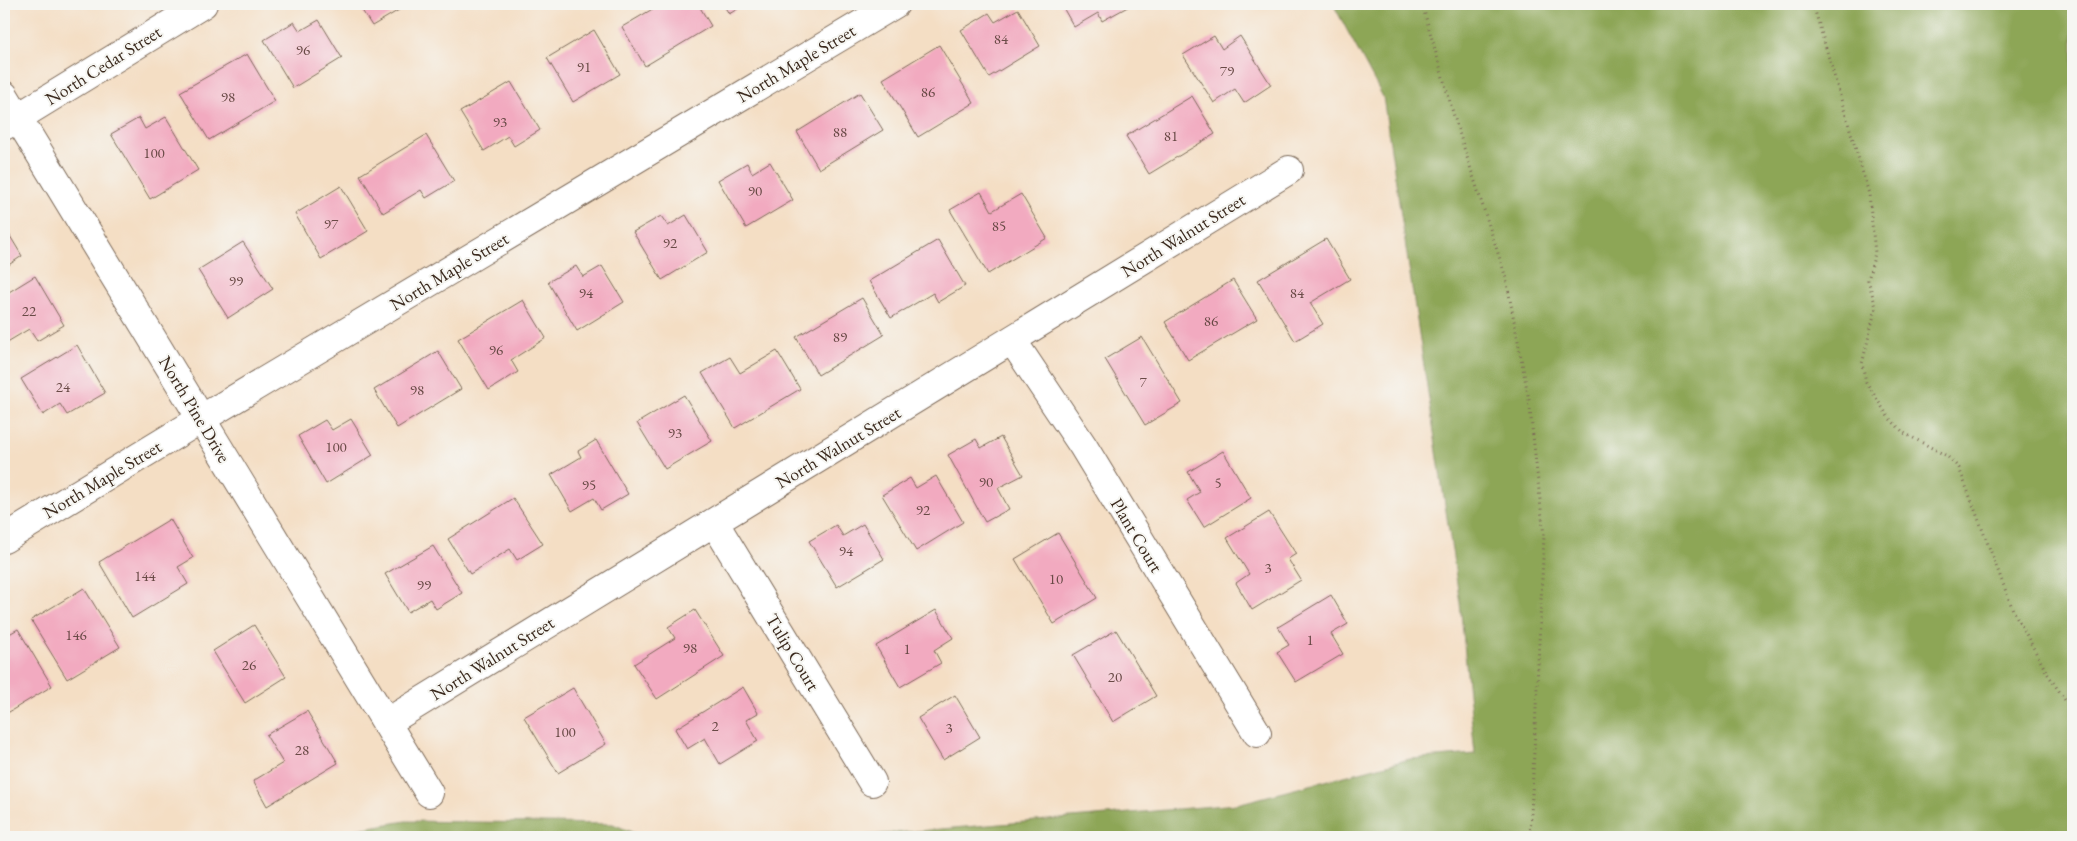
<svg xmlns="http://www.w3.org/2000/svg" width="2077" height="841" font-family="'EB Garamond',serif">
<rect width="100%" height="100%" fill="#f6f6f2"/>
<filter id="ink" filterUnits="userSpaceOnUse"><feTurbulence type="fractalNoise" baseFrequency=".02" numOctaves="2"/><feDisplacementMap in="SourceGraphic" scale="10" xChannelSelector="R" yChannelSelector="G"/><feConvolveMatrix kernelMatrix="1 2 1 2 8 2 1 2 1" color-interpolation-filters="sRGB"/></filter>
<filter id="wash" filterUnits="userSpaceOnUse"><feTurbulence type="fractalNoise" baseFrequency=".0096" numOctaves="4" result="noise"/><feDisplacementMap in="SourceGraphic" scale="20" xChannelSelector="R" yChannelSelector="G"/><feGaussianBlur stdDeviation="1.12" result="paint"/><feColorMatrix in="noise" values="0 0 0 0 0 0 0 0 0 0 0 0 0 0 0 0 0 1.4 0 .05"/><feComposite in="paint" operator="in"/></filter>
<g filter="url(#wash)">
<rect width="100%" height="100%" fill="#f4dec4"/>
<path fill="#8da657" stroke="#64683a" d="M1333 4H2073V837H847L1237 804 1410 759 1475 754 1460 603 1383 97Z
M406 821 613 824 643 837H310Z"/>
<g id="blocks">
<path fill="#f2aac0" d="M358 4H409L372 26Z
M661 4H698L711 26 645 66 622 27Z
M723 4H746L729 14Z
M1061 4H1133L1102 21 1098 13 1074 27Z
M1018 9 1040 46 989 77 961 30 989 13 995 22Z
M319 20 342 58 293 88 264 40 294 22 300 31Z
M594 30 620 74 573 102 547 58Z
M1214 36 1222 49 1240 36 1271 85 1244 103 1235 89 1214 103 1183 55Z
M939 45 974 103 918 137 883 79Z
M247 54 275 101 209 140 180 92Z
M511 82 540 130 514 146 508 136 484 151 460 112Z
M860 93 883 130 819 169 797 132Z
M1192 96 1215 134 1149 174 1126 136Z
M166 117 198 170 150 199 111 134 139 118 145 129Z
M426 135 454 181 426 198 421 190 383 213 360 175Z
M770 162 793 200 746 228 718 180 747 163 752 173Z
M341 186 368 231 321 259 295 214Z
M981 192 992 211 1021 194 1047 238 988 274 950 210Z
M686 215 708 252 662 280 633 232 661 216 668 226Z
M4 226 22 256 4 268Z
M1326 239 1350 279 1310 303 1323 324 1295 341 1258 280Z
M938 240 965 286 938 302 933 293 891 318 869 281Z
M243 242 273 289 228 318 198 270Z
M576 266 583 277 602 266 624 302 577 331 548 282Z
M35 276 64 325 37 341 29 329 4 344V295Z
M1233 280 1257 319 1188 360 1165 322Z
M862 298 884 335 818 375 796 337Z
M523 300 546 338 511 360 518 372 489 390 458 339Z
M1142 337 1182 403 1145 425 1105 359Z
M77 345 105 393 67 415 60 404 43 415 21 379Z
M438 351 461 389 397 428 374 390Z
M777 351 800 389 735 428 702 373 730 357 740 373Z
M684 395 712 441 665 469 637 423Z
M351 419 373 455 326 484 298 436 325 420 332 430Z
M1001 437 1023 475 998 488 1009 509 985 522 948 455 976 439 981 448Z
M596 440 628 494 601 510 594 498 572 511 551 475 581 457 578 451Z
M1223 451 1251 498 1204 527 1187 500 1200 492 1188 472Z
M936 476 963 522 916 551 882 495 910 478 916 488Z
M513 498 543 544 517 560 510 549 470 574 448 539Z
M1269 512 1296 554 1288 559 1301 580 1252 610 1236 583 1249 574 1227 538Z
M170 519 193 558 178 567 188 584 132 618 99 562Z
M863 524 884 559 837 587 809 541 836 525 843 536Z
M1058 533 1097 598 1054 624 1015 559Z
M433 546 462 593 436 609 430 599 408 612 385 574Z
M84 588 120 647 67 679 31 620Z
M1331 595 1348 624 1331 634 1343 654 1296 682 1277 652 1289 645 1278 627Z
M695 610 724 656 657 699 634 664 675 638 668 627Z
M936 610 953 638 934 650 941 663 900 687 876 646Z
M254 625 286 677 245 703 213 651Z
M18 629 52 686 4 715V637Z
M1116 630 1156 696 1113 722 1073 655Z
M743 687 758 713 746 720 758 741 720 764 705 738 687 749 675 729Z
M573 688 606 744 558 773 524 717Z
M955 695 980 737 943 760 918 718Z
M307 711 338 763 267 806 253 781 283 763 266 735Z"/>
</g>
</g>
<g filter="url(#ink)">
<use href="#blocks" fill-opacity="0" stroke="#7c6958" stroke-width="1"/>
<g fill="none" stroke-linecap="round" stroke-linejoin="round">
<g stroke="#7c6958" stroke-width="30">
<path id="minor" d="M4 95 429 793
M4 126 203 4
M1012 340 1083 446 1257 733
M714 522 872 782
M4 539 201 419 895 4
M386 723 1289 170"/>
</g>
<path stroke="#7c6958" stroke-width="3" stroke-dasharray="1 4" stroke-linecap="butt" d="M1422 4 1456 123 1506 278 1529 400 1544 536 1530 837
M1813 4 1869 194 1875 253 1868 280 1876 307 1862 364 1866 382 1889 418 1904 433 1947 456 1959 468 2013 610 2047 673 2073 712"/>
<use href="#minor" stroke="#fff" stroke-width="28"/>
</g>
</g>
<g text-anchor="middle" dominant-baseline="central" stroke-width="4" stroke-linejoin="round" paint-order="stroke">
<g font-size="15" fill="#694a46">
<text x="1001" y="38">84</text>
<text x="303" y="49">96</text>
<text x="584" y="66">91</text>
<text x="1227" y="70">79</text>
<text x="928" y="91">86</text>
<text x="228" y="96">98</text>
<text x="500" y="121">93</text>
<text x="840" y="131">88</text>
<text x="1171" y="135">81</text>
<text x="154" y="152">100</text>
<text x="755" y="190">90</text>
<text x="331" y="223">97</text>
<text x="999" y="225">85</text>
<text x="670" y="242">92</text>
<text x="236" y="280">99</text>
<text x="586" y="292">94</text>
<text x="1297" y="292">84</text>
<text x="29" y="310">22</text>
<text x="1211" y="320">86</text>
<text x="840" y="336">89</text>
<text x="496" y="349">96</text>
<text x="1143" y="381">7</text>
<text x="63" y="386">24</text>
<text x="417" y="389">98</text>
<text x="675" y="432">93</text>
<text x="336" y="446">100</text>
<text x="986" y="481">90</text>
<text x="1218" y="482">5</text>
<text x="589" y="484">95</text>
<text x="923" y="509">92</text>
<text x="846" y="550">94</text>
<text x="1268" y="567">3</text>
<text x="145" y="575">144</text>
<text x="1056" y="578">10</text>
<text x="424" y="584">99</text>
<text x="76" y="634">146</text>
<text x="1310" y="639">1</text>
<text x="690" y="647">98</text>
<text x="907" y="648">1</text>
<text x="249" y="664">26</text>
<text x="1115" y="676">20</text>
<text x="715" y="725">2</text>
<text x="949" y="727">3</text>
<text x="565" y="731">100</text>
<text x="302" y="749">28</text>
</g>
<g font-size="18" fill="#3b2a1e" stroke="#f6f6f2">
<text transform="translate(796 63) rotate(-31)">North Maple Street</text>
<text transform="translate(103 65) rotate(-32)">North Cedar Street</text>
<text transform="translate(1183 235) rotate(-32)">North Walnut Street</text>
<text transform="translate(449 271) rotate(-31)">North Maple Street</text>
<text transform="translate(195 409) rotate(59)">North Pine Drive</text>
<text transform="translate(838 447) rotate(-31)">North Walnut Street</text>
<text transform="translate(102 479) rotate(-31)">North Maple Street</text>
<text transform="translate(1137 535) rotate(59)">Plant Court</text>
<text transform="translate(793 652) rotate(59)">Tulip Court</text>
<text transform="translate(492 658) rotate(-32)">North Walnut Street</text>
</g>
</g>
<rect width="2077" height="841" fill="none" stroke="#f6f6f2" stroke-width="20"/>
</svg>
